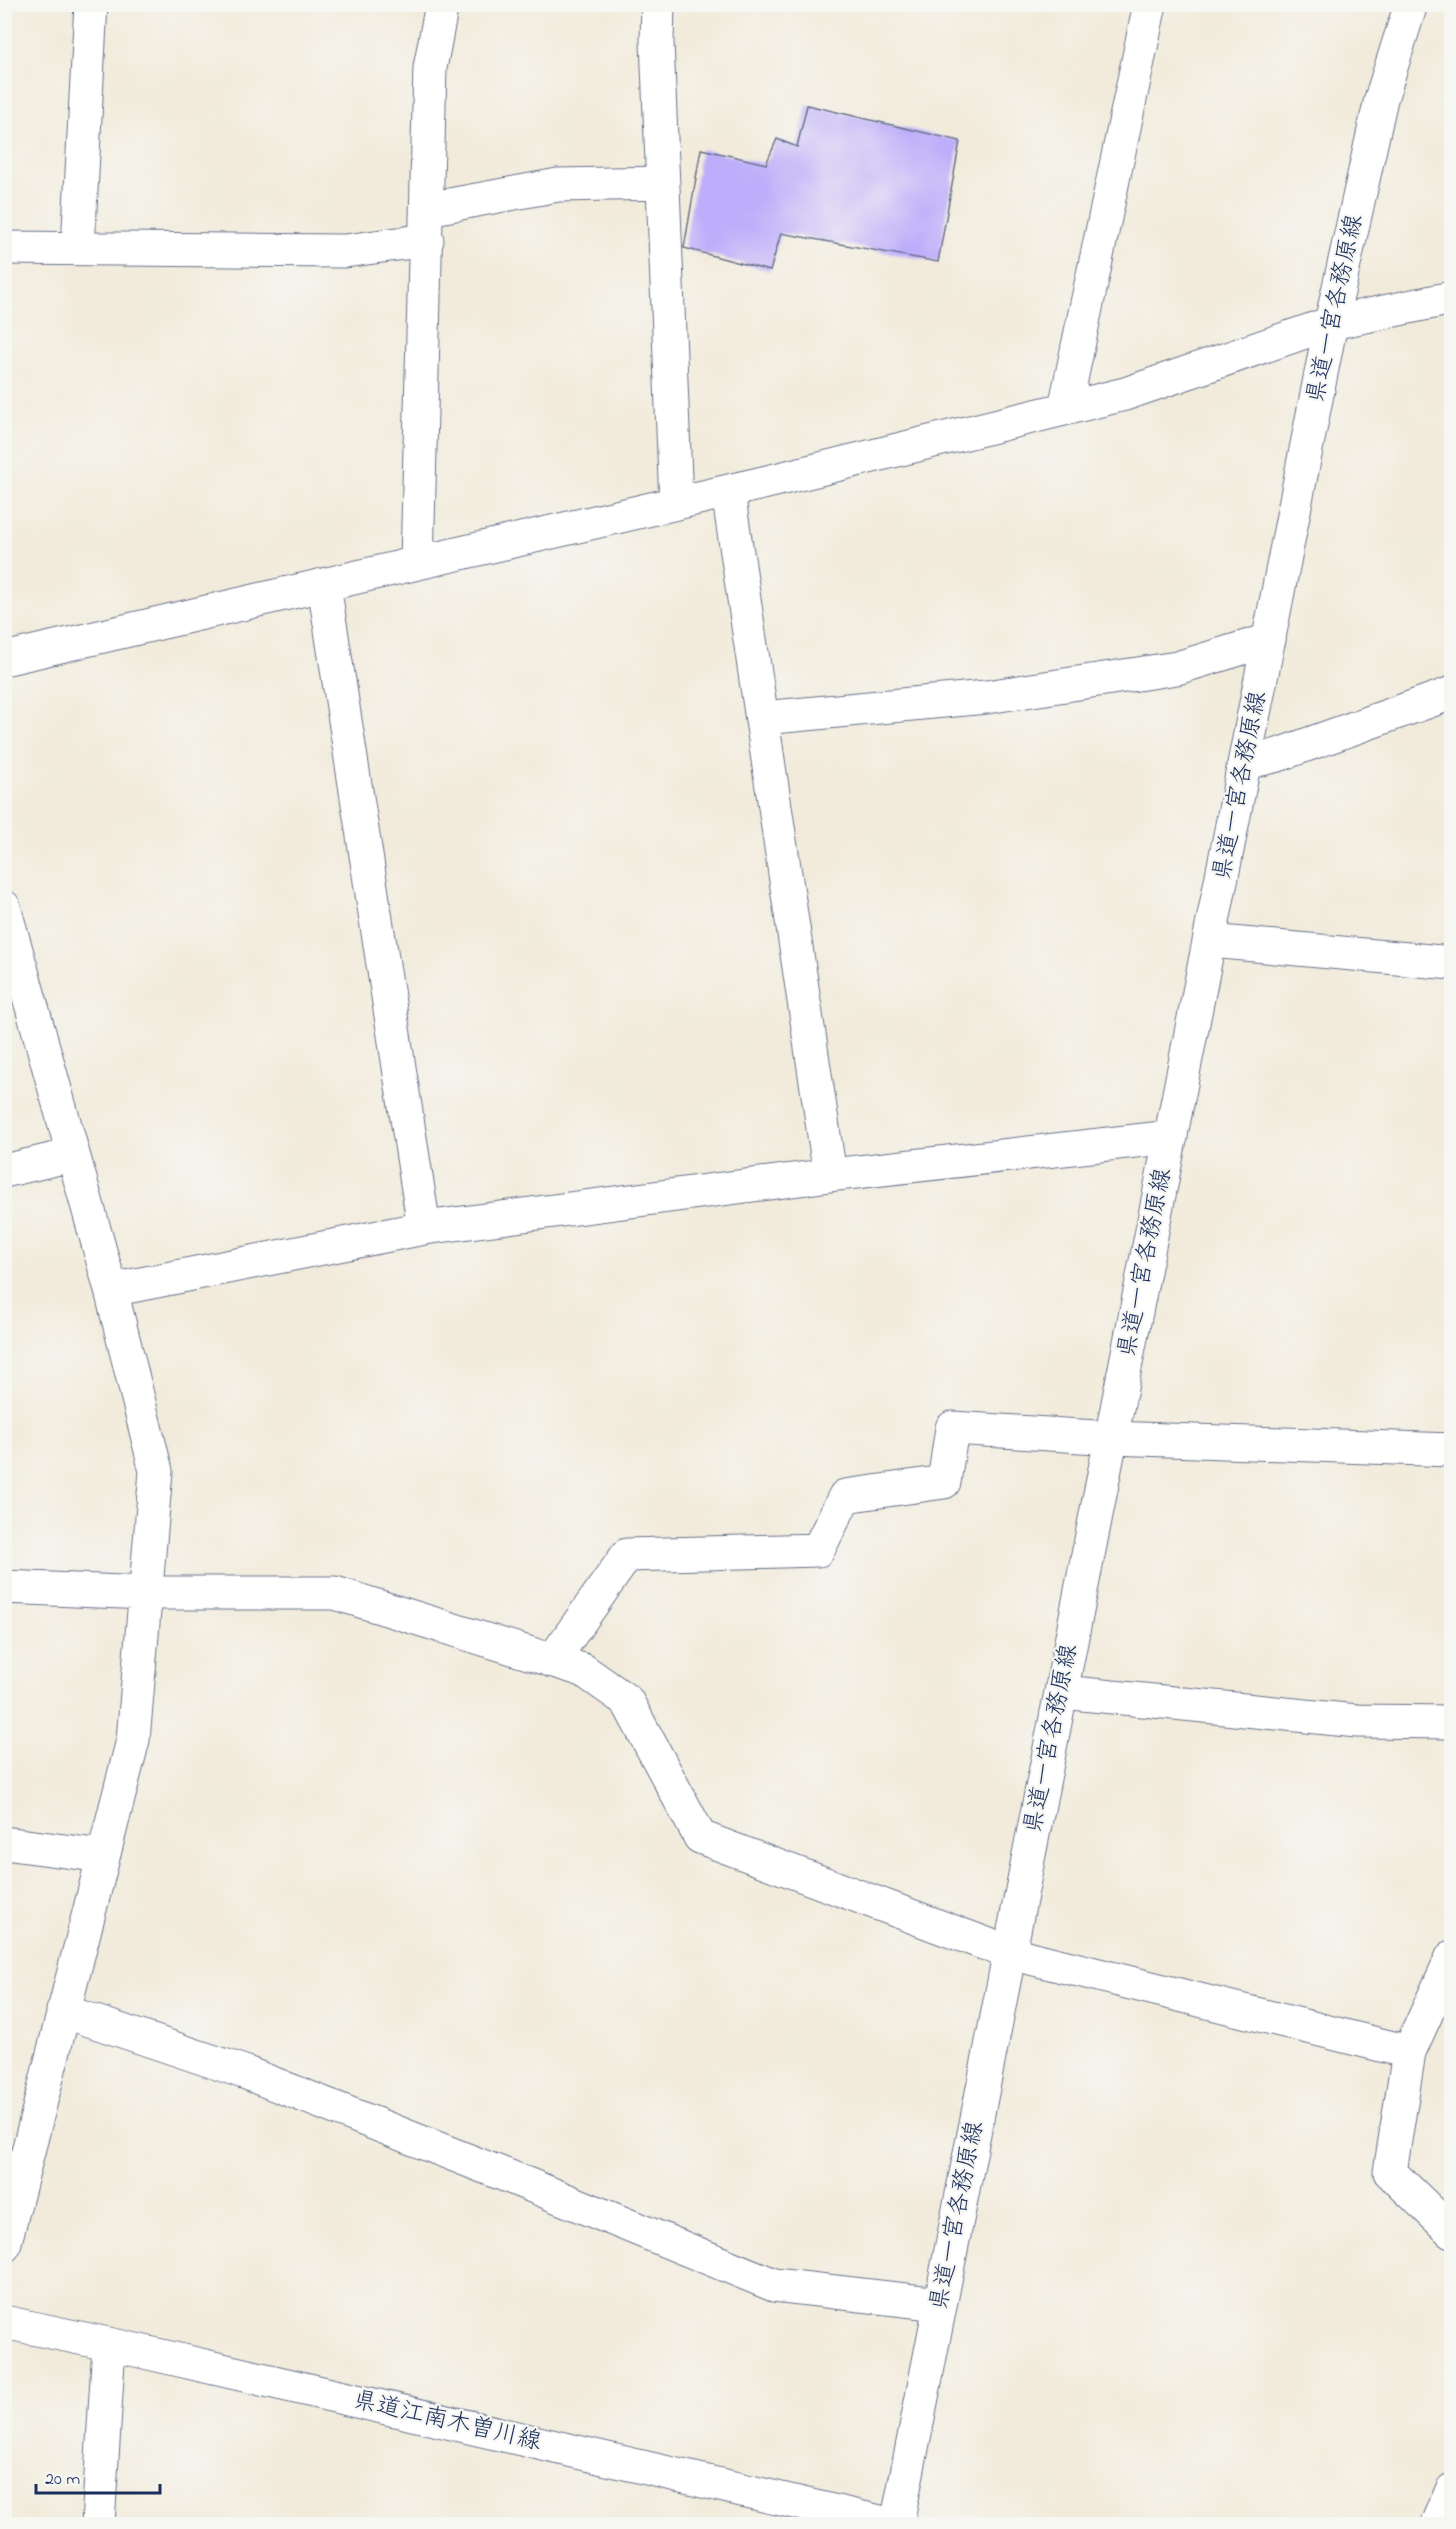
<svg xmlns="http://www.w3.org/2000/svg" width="1456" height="2529" font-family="'Indie Flower','Klee One',sans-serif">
<rect width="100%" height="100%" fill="#f6f6f2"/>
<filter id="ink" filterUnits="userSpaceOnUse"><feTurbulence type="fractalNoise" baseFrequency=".0167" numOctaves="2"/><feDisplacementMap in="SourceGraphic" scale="12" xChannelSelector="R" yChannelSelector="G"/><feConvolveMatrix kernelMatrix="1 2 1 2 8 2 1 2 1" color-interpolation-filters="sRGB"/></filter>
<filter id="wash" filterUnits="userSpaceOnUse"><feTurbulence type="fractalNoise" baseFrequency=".008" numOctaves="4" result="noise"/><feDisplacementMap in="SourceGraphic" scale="24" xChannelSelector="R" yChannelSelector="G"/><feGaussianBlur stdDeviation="1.35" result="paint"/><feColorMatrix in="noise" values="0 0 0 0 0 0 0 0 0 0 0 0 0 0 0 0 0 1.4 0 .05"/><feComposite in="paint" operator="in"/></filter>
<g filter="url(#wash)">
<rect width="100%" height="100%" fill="#f2ebdb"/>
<g id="blocks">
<path fill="#beadfa" d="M807 105 960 141 938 262 781 233 770 271 684 248 701 149 766 164 777 139 797 147Z"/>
</g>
</g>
<g filter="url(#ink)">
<use href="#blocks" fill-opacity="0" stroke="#66718a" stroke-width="1.5"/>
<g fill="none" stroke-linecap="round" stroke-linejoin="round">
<g stroke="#66718a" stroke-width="35">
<path id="minor" d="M658 4 657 41 676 503
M428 209 558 185 663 183
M78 247 91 4
M4 248 345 251 427 240
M1065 408 1150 4
M728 492 830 1175
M417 563 430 68 442 4
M324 585 424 1228
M4 659 763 483 1125 394 1331 323 1452 298
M763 718 986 697 1177 668 1269 640
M1245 763 1278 755 1452 693
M4 907 111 1290 156 1471 133 1740 4 2246
M1210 941 1452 963
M4 1171 72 1155
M111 1290 424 1228 830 1175 1171 1137
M4 1587 146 1593H335L583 1670 627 1701 700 1837 1010 1953 1409 2052
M552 1661 627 1555 818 1550 845 1496 944 1482 952 1428 1112 1438 1452 1450
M1062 1692 1357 1721 1452 1722
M4 1843 103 1856
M1452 1957 1409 2052 1390 2172 1452 2232
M63 2011 244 2072 510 2177 774 2285 940 2304
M98 2524 109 2345
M1438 2524 1452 2490"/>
</g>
<g stroke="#66718a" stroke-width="35">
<path id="secondary" d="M4 2322 127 2348 889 2524
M897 2524 1331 323 1381 99 1411 4"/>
</g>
<use href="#minor" stroke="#fff" stroke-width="33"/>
<use href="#secondary" stroke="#fff" stroke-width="33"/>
</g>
</g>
<g text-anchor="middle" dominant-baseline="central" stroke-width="4.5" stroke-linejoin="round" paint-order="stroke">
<g font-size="24" fill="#1b2f5e" stroke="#f6f6f2">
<text transform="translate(1336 309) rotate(-78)">県道一宮各務原線</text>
<text transform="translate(1241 786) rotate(-79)">県道一宮各務原線</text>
<text transform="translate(1146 1263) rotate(-79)">県道一宮各務原線</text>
<text transform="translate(1052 1739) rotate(-79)">県道一宮各務原線</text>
<text transform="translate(958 2216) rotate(-79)">県道一宮各務原線</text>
<text transform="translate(447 2422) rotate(13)">県道江南木曽川線</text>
</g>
</g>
<rect width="1456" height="2529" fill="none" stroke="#f6f6f2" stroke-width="24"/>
<path d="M36 2484v9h124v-9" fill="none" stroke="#1b2f5e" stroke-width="3"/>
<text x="45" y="2484" font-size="18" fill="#1b2f5e" stroke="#f6f6f2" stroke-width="4.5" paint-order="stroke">20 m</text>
</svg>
